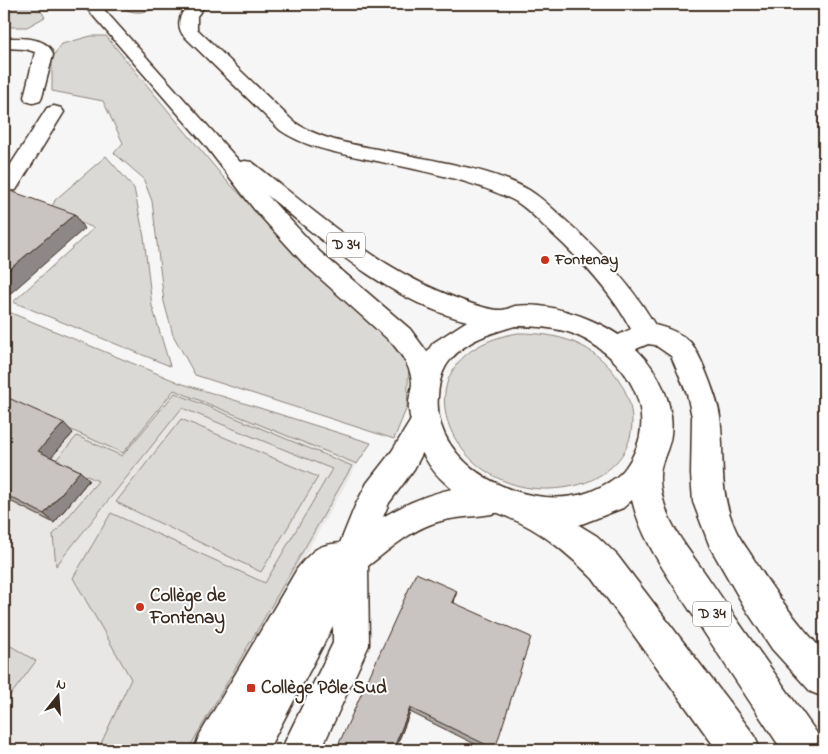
<svg xmlns="http://www.w3.org/2000/svg" width="828" height="754" font-family="'Indie Flower',sans-serif">
<rect width="100%" height="100%" fill="#f7f6f6"/>
<filter id="ink" filterUnits="userSpaceOnUse"><feTurbulence type="fractalNoise" baseFrequency=".02" numOctaves="2"/><feDisplacementMap in="SourceGraphic" scale="10" xChannelSelector="R" yChannelSelector="G"/><feConvolveMatrix kernelMatrix="1 2 1 2 8 2 1 2 1" color-interpolation-filters="sRGB"/></filter>
<g filter="url(#ink)">
<path fill="#e9e7e6" d="M174 390 357 464 194 750H4V400L123 453Z"/>
<path fill="#dbd9d6" stroke="#8b827a" d="M4 4H36L45 17 27 27H4Z
M118 4H168C149 10 135 19 118 4Z
M91 36H106L224 178 324 279 385 333 409 362 407 407 394 439 195 375 173 335 164 302 152 201 143 178 114 153 123 143 103 101 52 91V57L62 44Z
M106 156 134 188 144 237 152 306 170 366 13 302 94 228 47 210 54 203 55 200Z
M4 310 180 383 371 443 357 464 174 390 123 453 4 400Z
M518 333C541 333 563 336 584 347 634 375 655 445 597 477 582 486 566 488 549 489 445 492 392 354 518 333Z
M175 393 352 466 188 750H98L131 679 73 578 111 513 265 583 332 469 182 408 56 566 53 535 98 481 55 461 77 436 122 456Z
M181 419 318 477 261 572 116 502Z
M4 642 36 661 4 704Z"/>
<g fill="none" stroke-linecap="round" stroke-linejoin="round">
<g stroke="#3b2a1e" stroke-width="3">
<path id="minor" d="M189 4H206L197 16V29L294 122C323 142 364 146 398 153 439 162 493 169 529 190 542 198 553 209 564 219 599 250 631 284 655 325 667 328 679 332 689 341 699 349 719 403 720 417 725 456 718 488 734 526 738 537 747 548 753 558 774 592 797 623 824 652V697L811 692 772 649 745 608 710 547 693 502 691 474 692 417 687 394 671 356 655 345 648 344 617 357 608 354 604 347 608 340 631 329C610 290 578 257 546 228 536 218 524 205 511 199 468 179 422 171 377 161 344 154 307 149 280 130L183 35C175 23 181 13 189 4Z
M4 38C19 38 49 36 53 55L42 97 40 101 33 103 26 101 24 97 35 52 25 49 4 48Z
M54 106 61 108 64 112 16 190 4 191V175L47 108Z
M424 412 434 415 438 424 414 469 389 503 383 517C414 498 471 476 506 490L511 500 506 510C485 518 462 515 441 521 413 528 390 549 368 566L369 645 321 750H281L333 643V626L268 750H194L199 736 297 569C312 551 316 545 340 543L355 506 367 483 392 451 414 415Z"/>
</g>
<g stroke="#3b2a1e" stroke-width="3">
<path id="major" d="M83 4H99L240 162 245 161 252 162C311 208 370 262 439 291 453 297 487 311 502 310 506 310 511 307 515 306 554 301 610 323 637 350 658 370 675 405 671 434 670 445 665 454 662 464 657 478 662 498 667 512 676 536 695 558 709 579 745 632 782 684 819 736L824 750H782C750 702 718 654 687 606 666 573 641 539 632 500L623 508 579 525 597 536 617 555 755 736 760 750H717L593 579C574 559 546 535 521 523 490 508 467 505 441 479 424 462 412 434 409 410 408 402 411 392 412 384 412 368 401 354 392 343L304 264 254 209 205 145ZM267 195C326 244 390 301 467 321L433 343 427 352 410 329 320 252ZM515 326C534 326 553 327 571 333 626 354 664 414 626 467 618 479 601 487 589 492 528 514 431 467 438 396 439 382 442 368 452 358 469 339 492 333 515 326Z"/>
</g>
<use href="#minor" fill="#fff" fill-rule="evenodd"/>
<use href="#major" fill="#fff" fill-rule="evenodd"/>
</g>
<path fill="#ada8a6" stroke="#3b2a1e" d="M4 396 73 433 51 457 80 471 89 480 54 523 12 502 6 508 4 507Z
M455 598 454 603 495 749 494 750H487L410 712 395 750H336Z"/>
<path fill="#8d8887" stroke="#3b2a1e" d="M75 214 84 229 4 299V274Z
M64 423 73 433 48 461 38 451Z
M80 471 89 480 54 523 44 514Z
M4 495 12 502 6 508 4 506Z
M457 591 455 598 451 609 452 602Z
M410 708V712L395 750H393Z"/>
<path fill="#c9c3c1" stroke="#3b2a1e" d="M8 190 75 214 4 274V192Z
M4 396 64 423 38 451 80 471 44 514 4 494Z
M416 573 457 591 452 602 531 637 495 749 410 708 393 750H336Z"/>
</g>
<g fill="#c8321e" stroke="#fff" stroke-width="2">
<circle cx="545" cy="260" r="5"/>
<circle cx="140" cy="607" r="5"/>
<rect x="246" y="683" width="10" height="10" rx="2.5"/>
</g>
<g text-anchor="middle" dominant-baseline="central" stroke-width="4" stroke-linejoin="round" paint-order="stroke">
<g fill="#fff" stroke="#766a62" stroke-width="1">
<rect x="327" y="232.5" width="38" height="25" rx="4"/>
<rect x="693" y="601.5" width="38" height="25" rx="4"/>
</g>
<g font-size="15" font-weight="bold" fill="#3b2a1e">
<text x="346" y="245">D 34</text>
<text x="712" y="614">D 34</text>
</g>
<g font-size="16" font-weight="bold" fill="#3b2a1e" stroke="#fff" text-anchor="start">
<text x="555" y="260">Fontenay</text>
</g>
<g font-size="19" font-weight="bold" fill="#3b2a1e" stroke="#fff" text-anchor="start">
<text x="150" y="596">Collège de<tspan x="150" dy="22">Fontenay</tspan></text>
<text x="261" y="688">Collège Pôle Sud</text>
</g>
</g>
<rect width="828" height="754" fill="none" stroke="#fff" stroke-width="20"/>
<rect x="10" y="10" width="808" height="734" fill="none" stroke="#3b2a1e" stroke-width="2" filter="url(#ink)"/>
<g transform="translate(58 696) rotate(17)" stroke="#ffffff" stroke-width="4" paint-order="stroke">
<path d="M0-4L9 19L0 12L-9 19Z" fill="#3b2a1e"/>
<text y="-8" font-size="14" font-weight="bold" text-anchor="middle" fill="#3b2a1e">N</text>
</g>
</svg>
